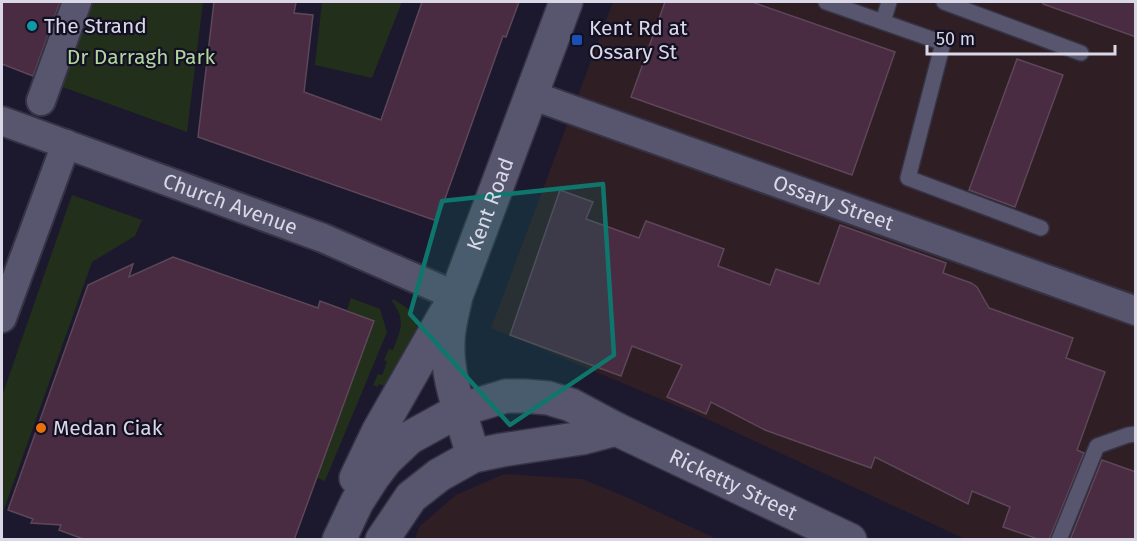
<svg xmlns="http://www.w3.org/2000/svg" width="1137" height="541" font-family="'Fira Sans',sans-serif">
<rect width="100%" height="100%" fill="#1c192f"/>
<path fill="#301e25" d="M613 2H1135V539H965L694 413 491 328Z
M504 474 582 479 626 497 717 539H415L419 527 456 495Z"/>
<path fill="#222f1a" d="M85 2H203L187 132 57 85Z
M322 2H402L372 78 315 65Z
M72 195 142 220 135 236 92 262 2 515V396Z
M351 298 380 309 387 332 325 481 317 478 374 321 347 310Z
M393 299 413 312 418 330 391 388 379 384 378 387 373 385 378 374 382 375 387 362 384 360 389 349 393 350C401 329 406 320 392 301Z"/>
<path fill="#492b42" stroke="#5d4758" stroke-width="1.5" d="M2 2H60L33 76 2 64Z
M214 2H296L294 13 313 15 304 92 381 120 422 2H519L506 37 503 36 437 221 198 137Z
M665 2H752L895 52 852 175 631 97Z
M1043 2H1136V37L1043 4Z
M1017 59 1063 75 1015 207 969 190Z
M560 190 593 202 586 219 639 238 646 221 724 249 718 266 770 285 776 269 819 284 840 225 946 263 943 273 971 283 977 287 989 308 1073 338 1066 358 1105 372 1077 450 1084 453 1049 540H1041L1003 527 1010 507 972 491 968 504 875 457 871 468 765 430 711 402 706 414 667 397 682 365 632 346 621 376 510 335Z
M173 257 318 308 320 301 374 321 294 540H86L59 530 61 525 31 523 33 519 8 510 88 285 133 264 129 277Z
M1102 460 1136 472V540H1070Z"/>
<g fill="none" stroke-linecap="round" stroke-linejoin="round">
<g stroke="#353344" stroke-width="18">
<path id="lane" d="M826 2 943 43 908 178 1041 228
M944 2 1081 53
M883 22 889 2
M1059 540 1097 446 1128 435 1136 434"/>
</g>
<g stroke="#353344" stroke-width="32">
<g id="street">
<path id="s1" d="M531 95 1136 311"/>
<path d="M41 101 77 2"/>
<path id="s2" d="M2 121 323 238 456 296"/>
<path d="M2 318 66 144"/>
</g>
</g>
<g stroke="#353344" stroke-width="36">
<g id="secondary">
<path id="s3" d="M473 456C464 421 446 379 448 342 448 327 453 311 456 296L566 2"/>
<path d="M356 478 378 432 446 313"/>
<path id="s4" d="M339 540 357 502 373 477 386 460 409 438 460 410 506 396H524L548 398 571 405 616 429 850 540"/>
<path d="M382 540 411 497 439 475 473 456 502 450 582 438 616 429"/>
</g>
</g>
<use href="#lane" stroke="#58556e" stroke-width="15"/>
<use href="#street" stroke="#58556e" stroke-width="28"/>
<use href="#secondary" stroke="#58556e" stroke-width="33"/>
</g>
<path fill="#0f766e" fill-opacity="0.2" stroke="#0f766e" stroke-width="4.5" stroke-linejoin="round" d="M603 184 614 355 510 425 410 314 442 201Z"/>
<circle fill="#0f9aa8" stroke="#131024" stroke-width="2" cx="32" cy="26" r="6"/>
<rect fill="#1a4fb4" stroke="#131024" stroke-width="2" x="571" y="34" width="12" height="12" rx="3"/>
<circle fill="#e8710a" stroke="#131024" stroke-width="2" cx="41" cy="428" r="6"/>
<g text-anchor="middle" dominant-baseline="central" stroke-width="4.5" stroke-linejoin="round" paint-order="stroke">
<g font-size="21" fill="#dad8e7" stroke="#131024" text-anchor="start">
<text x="44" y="26">The Strand</text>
<text x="589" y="28">Kent Rd at<tspan x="589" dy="24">Ossary St</tspan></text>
<text x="53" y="428">Medan Ciak</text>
</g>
<g font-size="21" fill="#b1d69d" stroke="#131024">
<text x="141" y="57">Dr Darragh Park</text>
</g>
<g font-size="21" fill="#dad8e7" stroke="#131024">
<text stroke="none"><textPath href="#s1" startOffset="321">Ossary Street</textPath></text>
<text stroke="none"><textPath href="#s2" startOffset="243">Church Avenue</textPath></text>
<text stroke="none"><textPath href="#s3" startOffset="262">Kent Road</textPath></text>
<text stroke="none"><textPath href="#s4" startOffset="478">Ricketty Street</textPath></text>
</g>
</g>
<rect width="1137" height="541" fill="none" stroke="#dad8e7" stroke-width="6"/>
<path d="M927 45v9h188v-9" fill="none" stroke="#dad8e7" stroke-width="3"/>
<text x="936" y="45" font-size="18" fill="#dad8e7" stroke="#131024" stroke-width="4.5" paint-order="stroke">50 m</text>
</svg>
